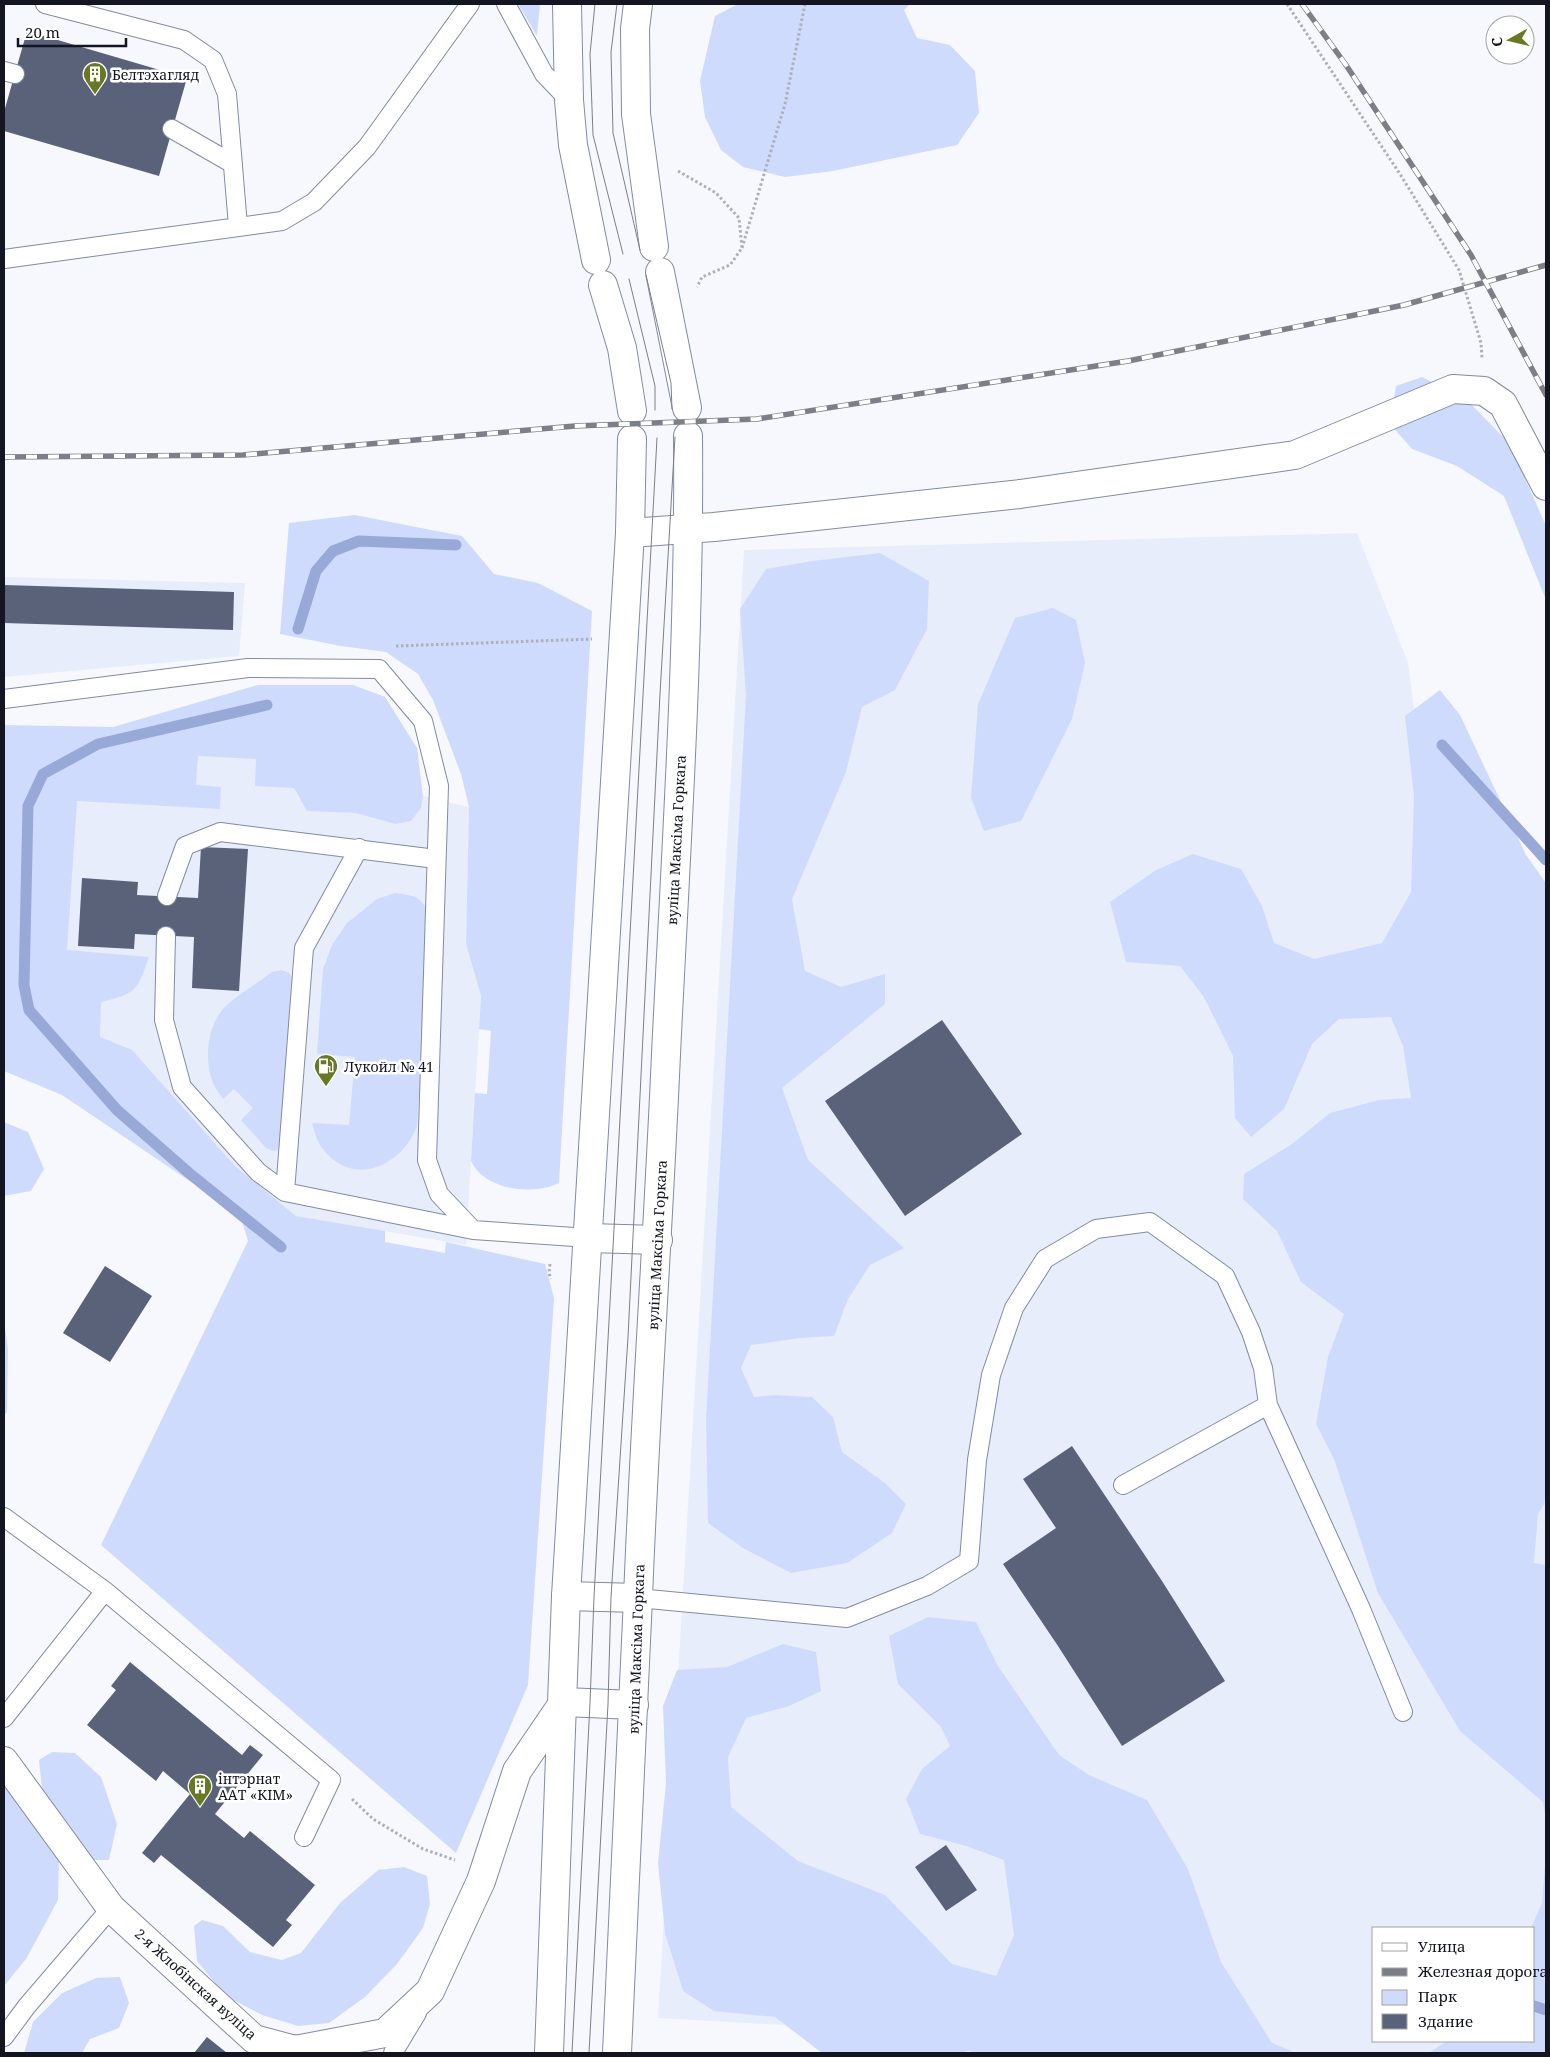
<svg xmlns="http://www.w3.org/2000/svg" width="1550" height="2057" font-family="'Noto Serif',serif">
<rect width="100%" height="100%" fill="#f6f8fe"/>
<path fill="#e8edfb" d="M1357 533 1408 663 1425 791 1546 1151V1931L1534 1928H1374V2041H1483L1476 2053H1046L784 2025 658 2018 744 550Z
M4 577 245 583 239 656 4 677Z
M353 685 385 697 417 748 423 796 469 807 466 944 481 996 466 1245 296 1216 54 1017 47 802Z"/>
<path fill="#cfdbfd" d="M518 4H540L537 36Z
M738 4H910L904 10 917 38 950 45 975 71 979 113 957 145 833 171 785 177 743 167 721 150 705 117 700 81 715 16Z
M1422 377 1466 399 1510 444 1546 526V600L1504 496 1457 466 1412 449 1390 424 1396 386Z
M355 515 462 536 494 574 538 583 592 611 559 1183C533 1196 484 1190 471 1161L475 1093 487 1094 491 1031 479 1029 481 996 466 944 469 807 461 774 433 700 418 674 386 652 341 646 280 634 289 523Z
M880 553 929 581 927 629 895 690 862 707 846 772 792 899 805 971 841 987 885 974V1004L782 1088 808 1160 904 1248 870 1265 848 1299 834 1336 800 1338 751 1345 741 1368 754 1397 775 1395 812 1397 833 1417 842 1452 885 1483 906 1504 892 1533 847 1563 791 1573 743 1548 708 1523 706 1420 746 695 740 609 766 569 812 561Z
M1053 608 1076 620 1085 663 1072 719 1021 821 984 831 971 798 978 704 1015 618Z
M258 685H353L385 697 417 748 423 797 421 808 411 821 395 824 356 813 307 811 294 788 255 786 256 759 198 756 196 785 221 787 220 809 77 801 67 950 149 957C137 991 137 993 101 1002L100 1037 132 1050 235 1166 296 1216 385 1231V1242L445 1253 446 1242 545 1264 554 1298 528 1685 456 1853 101 1545 248 1241 240 1215 62 1095 4 1071V725L113 727Z
M1440 690 1460 715 1526 855 1546 883V1501L1538 1514 1534 1563 1546 1565V1820L1543 1802 1460 1731 1378 1593 1334 1459 1316 1424 1328 1357 1344 1314 1301 1282 1277 1231 1243 1199 1244 1174 1292 1144 1330 1113 1379 1100 1411 1098 1403 1046 1391 1017 1339 1019 1312 1044 1284 1109 1251 1137 1235 1118 1233 1056 1204 997 1180 966 1126 962 1110 902 1156 870 1193 854 1241 869 1262 906 1274 943 1314 959 1382 943 1411 892 1414 796 1405 716Z
M395 893C418 896 423 897 431 920L417 1126C404 1163 358 1187 327 1154 318 1145 315 1134 312 1123L349 1125 355 1057 317 1054 323 969 332 945 347 923 377 899Z
M281 970 289 973 294 980 282 1144 277 1150 273 1151 266 1148 241 1120 253 1108 234 1089 223 1099C220 1094 215 1088 213 1083 203 1058 208 1021 228 1004 242 992 258 983 272 972Z
M4 1122 28 1132 44 1169 31 1191 4 1196Z
M4 1321 8 1349 7 1412 4 1415Z
M928 1617 976 1622 998 1666 1059 1755 1089 1775 1147 1800 1188 1869 1221 1962 1272 2043 1296 2053H976L969 2051 958 2053H822L775 2017 714 2011 683 1991 665 1933 658 1863 666 1783 663 1706 677 1670 727 1667 783 1644 816 1652 821 1691 789 1706 746 1718 728 1757 731 1807 798 1861 885 1895 952 1964 996 1976 1014 1935 1004 1860 966 1846 920 1834 906 1799 922 1769 950 1746 941 1727 898 1684 889 1636Z
M52 1752 75 1753 101 1777 117 1824 109 1860H87L42 1789 39 1760Z
M4 1780 59 1855 58 1900 26 1959 4 1986Z
M1546 1851V2053H1429L1447 2041H1534V1928H1531L1542 1903Z
M404 1867 427 1876 430 1904 423 1928 397 1964 365 1997 329 2023 298 2026 262 2015 226 1996 197 1961 194 1926 202 1920 223 1926 250 1952 282 1960 301 1953 340 1903 378 1870Z
M120 1977 129 2003 119 2028 90 2039 82 2053H24L33 2022 62 1993 96 1978Z"/>
<g fill="none" stroke-linecap="round" stroke-linejoin="round">
<path stroke="#98a9d7" stroke-width="11" d="M298 629 316 571 333 551 359 541 456 545
M267 705 98 744 43 774 28 806 24 985 29 1010 117 1110 189 1173 281 1247
M1442 745 1546 860
M1534 2006 1546 2010"/>
</g>
<path fill="#5a627a" d="M27 31 187 78 159 176 4 131V112Z
M4 585 234 592 233 630 4 623Z
M201 847 248 849 239 991 192 988 194 937 135 934 134 949 78 946 82 878 138 882 137 895 198 898Z
M942 1020 1022 1134 905 1216 825 1101Z
M105 1266 152 1296 110 1362 63 1333Z
M1072 1446 1162 1581 1225 1681 1122 1746 1058 1646 1003 1564 1056 1528 1023 1479Z
M130 1662 242 1755 250 1745 263 1755 215 1814 244 1838 250 1831 315 1885 286 1920 292 1925 273 1947 161 1855 154 1863 142 1853 190 1794 163 1771 156 1781 87 1725 116 1690 111 1686Z
M946 1845 977 1890 946 1911 915 1867Z
M207 2037 227 2053H194Z"/>
<g fill="none" stroke-linecap="round" stroke-linejoin="round">
<g stroke="#828ba5" stroke-width="20">
<path id="service" d="M45 4 184 40 213 60 227 94 238 226
M506 4 544 74 569 100
M4 71 15 74
M172 129 233 164
M4 259 282 221 314 202 367 147 470 4
M4 699 248 668 379 669 423 721 439 786 427 1160 439 1194 473 1230 589 1238
M167 896 185 846 220 832 436 859
M166 936 164 1020 182 1087 258 1172 285 1192 473 1230
M285 1192 304 948 359 848
M1123 1485 1268 1405
M4 1517 105 1591
M638 1598 847 1618 927 1586 969 1561 977 1460 991 1375 1014 1308 1045 1259 1096 1229 1150 1222 1225 1276 1251 1332 1263 1368 1268 1405 1361 1609 1403 1712
M4 1718 105 1591 331 1780 304 1837
M4 2037 27 2006 111 1908
M393 2053 417 2013"/>
</g>
<g stroke="#828ba5" stroke-width="30">
<path id="minor" d="M630 533 714 527 1020 494 1295 455 1453 389 1484 391 1503 404 1546 486
M589 1238 658 1240
M566 1596 638 1598
M4 1761 111 1908 254 2039 295 2050 385 2033 430 1991 481 1881 517 1771 564 1702 634 1705"/>
</g>
<g stroke="#828ba5" stroke-width="30">
<path id="secondary" d="M567 4 569 100 573 145 596 260
M638 4 635 29 636 114 654 247
M660 272 687 408
M603 285 622 348 632 411
M549 2053 566 1596 630 533 632 439
M617 2053C625 1902 631 1750 638 1598 645 1417 658 1236 666 1054 676 848 690 642 688 436"/>
</g>
<path stroke="#adb0b7" stroke-width="3" stroke-dasharray="2.5 2.5" stroke-linecap="butt" d="M1287 4 1400 174 1459 270 1481 343 1482 358
M678 171 716 193 739 218 742 248 730 265 702 277 697 287
M742 248 785 104 805 4
M396 646 592 639
M550 1264 549 1273 551 1279
M352 1799 373 1819 423 1849 455 1860"/>
<use href="#service" stroke="#fff" stroke-width="18"/>
<use href="#minor" stroke="#fff" stroke-width="28"/>
<use href="#secondary" stroke="#fff" stroke-width="28"/>
<path stroke="#7c7f87" stroke-width="1" d="M595 4 590 54 593 135 623 254
M617 4 611 52 613 133 640 250
M646 275 671 383 672 409
M629 279 655 386V410
M572 2053 590 1703 594 1597 657 438
M589 2053 608 1704 611 1597 628 1337 660 694 675 437"/>
<g stroke="#7c7f87" stroke-width="5.5">
<path id="rail" d="M1302 4 1346 65 1471 255 1546 395
M4 457 243 455 575 426 757 419 1128 361 1404 305 1546 265"/>
</g>
<use href="#rail" stroke="#fff" stroke-width="4" stroke-dasharray="11" stroke-linecap="butt"/>
</g>
<defs>
<g id="building-pin" transform="scale(1.25)"><path d="M0 17L-7.5 6A9.5 9.5 0 1 1 7.5 6Z" fill="#687825" stroke="#fff"/><path d="M-4-6H4V6H1V3H-1V6H-4ZM-2.5-4.3h1.7v1.8h-1.7ZM.8-4.3h1.7v1.8H.8ZM-2.5-1h1.7V.8h-1.7ZM.8-1h1.7V.8H.8Z" fill="#fff"/></g>
<g id="fuel-pin" transform="scale(1.25)"><path d="M0 17L-7.5 6A9.5 9.5 0 1 1 7.5 6Z" fill="#687825" stroke="#fff"/><path d="M-5.5-6h7V0h2V4h1.3V-2.5L3-4.5l.8-.8L6-3V5H2.5V1h-1V6h-7ZM-4.2-4.7v3.2H.2V-4.7Z" fill="#fff"/></g>
</defs>
<g fill-rule="evenodd">
<use href="#building-pin" x="95" y="74"/>
<use href="#fuel-pin" x="326" y="1066"/>
<use href="#building-pin" x="200" y="1786"/>
</g>
<g text-anchor="middle" dominant-baseline="central" stroke-width="5" stroke-linejoin="round" paint-order="stroke">
<g font-size="14" fill="#131620" stroke="#fff" text-anchor="start">
<text x="112" y="74">Белтэхагляд</text>
<text x="344" y="1066">Лукойл № 41</text>
<text x="218" y="1778">інтэрнат<tspan x="218" dy="16">ААТ «КІМ»</tspan></text>
</g>
<g font-size="14" fill="#131620" stroke="#fff">
<text transform="translate(676 840) rotate(-87)">вуліца Максіма Горкага</text>
<text transform="translate(657 1245) rotate(-87)">вуліца Максіма Горкага</text>
<text transform="translate(636 1649) rotate(-88)">вуліца Максіма Горкага</text>
<text transform="translate(196 1984) rotate(42)">2-я Жлобінская вуліца</text>
</g>
</g>
<rect width="1550" height="2057" fill="none" stroke="#131620" stroke-width="10"/>
<rect x="1372" y="1927" width="162" height="115" fill="#ffffff" stroke="#a1a2a6"/>
<rect x="1382" y="1943" width="25" height="8" fill="#ffffff" stroke="#a1a2a6"/>
<text x="1418" y="1952" font-size="15" fill="#131620">Улица</text>
<rect x="1382" y="1968" width="25" height="8" fill="#7c7f87" stroke="#a1a2a6"/>
<text x="1418" y="1977" font-size="15" fill="#131620">Железная дорога</text>
<rect x="1382" y="1990" width="25" height="15" fill="#cfdbfd" stroke="#a1a2a6"/>
<text x="1418" y="2002" font-size="15" fill="#131620">Парк</text>
<rect x="1382" y="2014" width="25" height="15" fill="#5a627a" stroke="#a1a2a6"/>
<text x="1418" y="2027" font-size="15" fill="#131620">Здание</text>
<g transform="translate(1510 40) rotate(262)"><circle r="24" fill="#ffffff" stroke="#a1a2a6"/>
<path d="M0-4L9 19L0 12L-9 19Z" fill="#687825"/>
<text y="-8" font-size="14" font-weight="bold" text-anchor="middle" fill="#131620">С</text>
</g>
<path d="M18 38v8h108v-8" fill="none" stroke="#131620" stroke-width="2.5"/>
<text x="25" y="38" font-size="15" fill="#131620" stroke="#ffffff" stroke-width="4" paint-order="stroke">20 m</text>
</svg>
